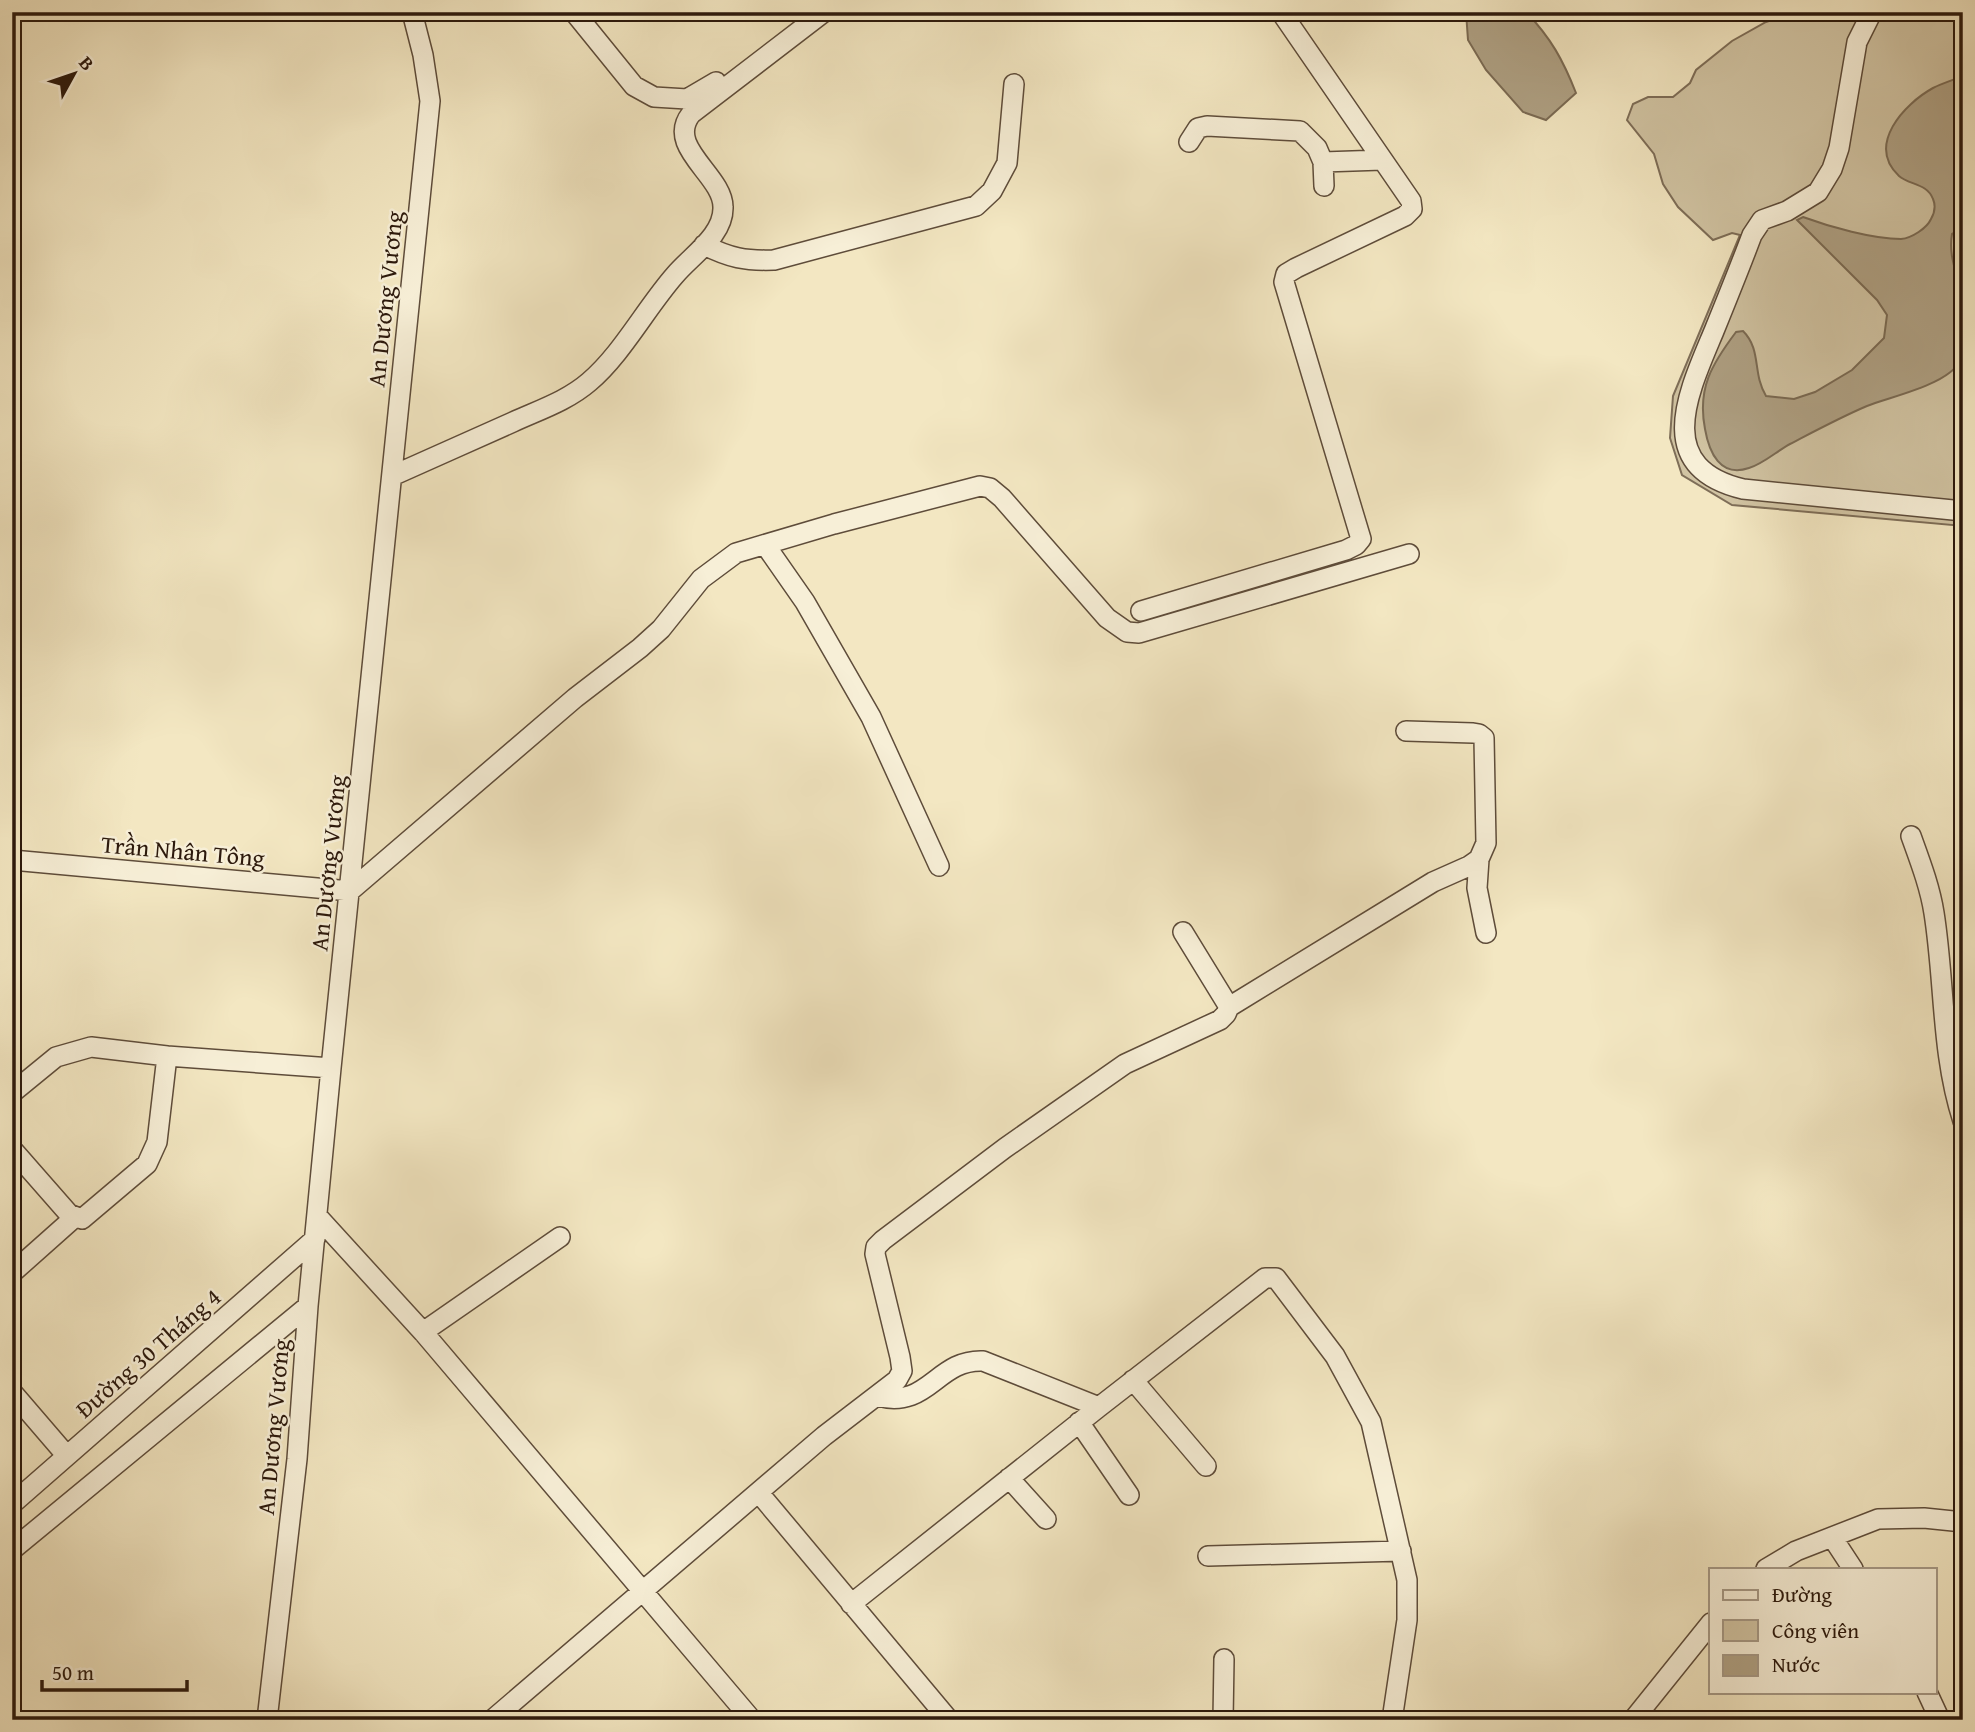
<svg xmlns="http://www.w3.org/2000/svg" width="1975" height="1732" font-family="'Gentium Book Plus',serif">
<rect width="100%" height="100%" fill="#f3e7c2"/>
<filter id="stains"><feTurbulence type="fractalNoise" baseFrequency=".00286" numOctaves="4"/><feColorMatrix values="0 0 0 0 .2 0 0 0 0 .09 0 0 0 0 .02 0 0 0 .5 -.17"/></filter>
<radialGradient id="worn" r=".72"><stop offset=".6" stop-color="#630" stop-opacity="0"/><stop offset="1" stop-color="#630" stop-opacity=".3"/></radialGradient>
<path fill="#d1c4a3" stroke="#7e6e58" stroke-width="2" d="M1795 12H1963V526L1732 505 1682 475 1670 438 1673 396 1740 235 1732 233 1713 240 1678 207 1663 184 1654 154 1627 120 1633 104 1648 97H1673L1690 83 1696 70 1732 41 1766 22Z"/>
<path fill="#afa184" stroke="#7b6b54" stroke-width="2" d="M1466 12H1526C1551 38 1563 60 1576 93L1546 120 1523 112 1486 70 1468 40Z
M1958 78H1963V228L1952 234C1948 258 1958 274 1962 296 1964 304 1965 347 1963 355 1955 384 1892 396 1867 406 1841 417 1815 431 1790 444 1777 451 1763 464 1749 468 1720 478 1709 452 1705 429 1697 388 1712 364 1736 332L1743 331C1762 350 1752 373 1766 396L1794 399 1815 392 1852 370 1884 338 1887 315 1877 300 1797 220 1803 217C1830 227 1873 239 1901 239 1912 238 1927 228 1931 219 1935 212 1936 206 1933 199 1927 183 1909 185 1899 176 1866 145 1904 104 1933 88 1941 84 1950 81 1958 78Z"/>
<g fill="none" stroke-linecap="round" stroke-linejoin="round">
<g stroke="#5e4c3a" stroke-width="22">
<path id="minor" d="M574 12 634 86 654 97 687 99 716 82
M1872 12 1857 42 1839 148 1832 169 1818 192 1787 211 1762 220 1752 235C1740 267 1727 299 1714 331 1689 391 1651 467 1743 489L1963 511
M1189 142 1198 128 1207 126 1300 131 1317 148 1323 162 1382 160
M1323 162 1324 186
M704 245C730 258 745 261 774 260L976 206 992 191 1007 163 1014 84
M392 476C432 458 473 440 513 422 539 410 567 401 589 382 622 354 646 308 675 275 692 255 724 235 723 207 723 175 665 147 691 114L824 12
M766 546 805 602 871 717 939 866
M1141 611 1346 550 1356 545 1361 539 1284 282 1286 274 1296 268 1405 216 1412 209 1411 201 1281 12
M1911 836C1920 861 1930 887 1934 913 1945 982 1941 1054 1963 1121
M1479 859 1477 888 1486 933
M12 860 350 891 575 698 640 648 661 629 701 579 736 553 834 524 980 486 990 488 1002 498 1107 618 1127 632 1139 633 1409 554
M1229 1007 1433 882 1469 866 1479 859 1486 843 1484 738 1479 734 1473 733 1406 731
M12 1093 56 1057 91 1047 167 1056
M12 1149 69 1214 82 1219 147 1164 157 1142 167 1056 331 1068
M318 1217 423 1332 752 1720
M12 1273 75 1217
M423 1332 560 1237
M1133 1380 1206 1466
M12 1392 67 1456
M877 1396C929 1410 936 1359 983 1361L1099 1407
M1079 1422 1129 1495
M1009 1478 1046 1519
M759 1493 949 1720
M12 1504 315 1239
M1832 1537 1853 1569
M12 1550 308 1306
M1208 1556 1401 1551
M1766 1569 1796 1551 1878 1519 1924 1518 1963 1522
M851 1604 1099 1407 1265 1278H1276L1335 1356 1371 1422 1407 1580V1620L1392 1720
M1927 1692 1940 1720
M267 1720 297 1459 308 1306 331 1068 430 101 423 55 412 12
M492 1720 824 1436 897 1380 902 1371 900 1357 875 1254 876 1247 883 1240 1005 1148 1125 1064 1220 1020 1226 1014 1229 1007 1183 932
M1223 1720 1224 1659
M1633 1720 1711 1623"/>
</g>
<use href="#minor" stroke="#f7efd7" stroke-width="19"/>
</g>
<g text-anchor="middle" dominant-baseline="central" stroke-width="5" stroke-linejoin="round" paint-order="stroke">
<g font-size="24" fill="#2c190c" stroke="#f7efd7">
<text transform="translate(385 299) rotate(-84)">An Dương Vương</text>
<text transform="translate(183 851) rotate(5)">Trần Nhân Tông</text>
<text transform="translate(328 863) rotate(-84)">An Dương Vương</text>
<text transform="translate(148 1353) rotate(-41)">Đường 30 Tháng 4</text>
<text transform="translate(273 1427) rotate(-85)">An Dương Vương</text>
</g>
</g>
<rect width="1975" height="1732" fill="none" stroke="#f3e7c2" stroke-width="42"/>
<rect x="14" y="14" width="1947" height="1704" fill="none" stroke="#2c190c" stroke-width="3.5"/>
<rect x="21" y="21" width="1933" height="1690" fill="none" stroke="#2c190c" stroke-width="2"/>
<rect x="1709" y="1568" width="228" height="126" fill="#f7efd7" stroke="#a69986" stroke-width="2"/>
<rect x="1723" y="1590" width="35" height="10" fill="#f7efd7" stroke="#a69986" stroke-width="2"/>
<text x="1772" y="1602" font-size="21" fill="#2c190c">Đường</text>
<rect x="1723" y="1620" width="35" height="21" fill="#d1c4a3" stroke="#a69986" stroke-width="2"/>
<text x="1772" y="1638" font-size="21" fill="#2c190c">Công viên</text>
<rect x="1723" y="1655" width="35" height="21" fill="#afa184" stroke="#a69986" stroke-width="2"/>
<text x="1772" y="1672" font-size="21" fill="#2c190c">Nước</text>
<g transform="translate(74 74) rotate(50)" stroke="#f7efd7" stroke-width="5" paint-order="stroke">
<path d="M0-5L12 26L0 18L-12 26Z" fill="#2c190c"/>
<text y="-10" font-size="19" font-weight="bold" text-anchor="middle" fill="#2c190c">B</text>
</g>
<path d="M42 1680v10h145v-10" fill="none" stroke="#2c190c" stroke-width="3.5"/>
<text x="52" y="1680" font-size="21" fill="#2c190c" stroke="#f7efd7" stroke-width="5" paint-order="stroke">50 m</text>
<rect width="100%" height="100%" filter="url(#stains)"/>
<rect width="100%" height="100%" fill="url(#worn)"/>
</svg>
